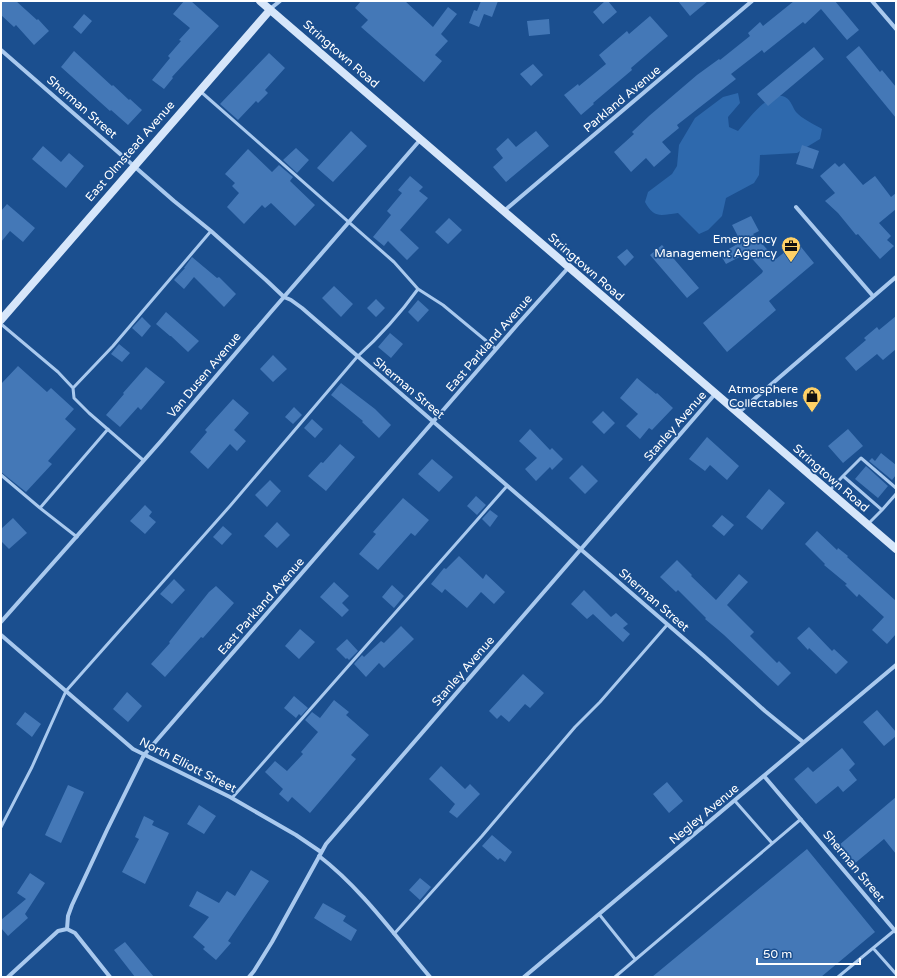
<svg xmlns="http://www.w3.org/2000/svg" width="897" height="978" font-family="'Varela Round',sans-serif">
<rect width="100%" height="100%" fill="#1b4f8f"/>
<path fill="#2e69ad" d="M738 93 740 103 728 117 729 127 738 131C748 120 770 89 785 97 792 101 792 107 796 112 801 118 815 125 822 129L820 139 797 153 760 155 759 175 754 183 726 198 722 216 708 230 699 234 678 213C661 215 654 219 645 202L648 192 672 174 677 166 679 145 695 118 723 97Z"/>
<path fill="#4478b7" d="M1 1H16L37 20 38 19 49 31 34 45 16 25 14 27 1 15Z
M184 1H191L219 26 172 77 173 78 164 89 152 80 170 58 168 56 181 41 179 40 190 28 173 14Z
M361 1H405L433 27 448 7 457 14 441 34 448 41 435 55 442 61 424 82 361 27 368 20 355 8Z
M481 1H498L492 17 484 14 479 27 469 23 474 10 477 11Z
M605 1H608L617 12 603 24 593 12Z
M678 1H708L690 16Z
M794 1H835L859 30 847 40 821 9 805 24 803 22 764 53 762 50 731 74 736 79 677 125 679 128 662 142 671 152 654 167 646 158 631 172 614 152 634 134 632 132 649 116 697 75 719 59 720 60 750 36 748 33 760 22 763 26Z
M84 14 92 21 81 34 73 27Z
M650 16 668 36 631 68 632 70 593 103 594 104 581 115 564 95 578 84 579 86 606 64 599 55 627 31 629 34Z
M549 19 550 34 529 36 527 21Z
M859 46 880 72 882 70 896 87V118L846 57Z
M814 47 824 59 768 106 757 94Z
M74 51 112 86 113 85 129 100 130 99 142 110 128 125 111 110 110 111 61 67Z
M269 53 285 68 265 90 268 93 258 103 256 101 238 120 220 104Z
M533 64 543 75 531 86 520 74Z
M351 131 367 146 333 182 317 168Z
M536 131 549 146 506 182 493 167 503 158 496 149 508 138 516 147Z
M802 145 819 151 813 169 796 164Z
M43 146 61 162 69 153 84 166 66 188 32 159Z
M296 148 309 160 297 173 283 160Z
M248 149 272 172 279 165 293 177 290 181 315 205 295 226 271 203 265 208 262 205 244 224 227 207 239 193 232 186 235 183 225 174Z
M835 163 839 167 844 163 863 185 875 176 891 197 896 193V209L879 223 891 236 887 240 894 246 880 259 858 234 856 235 838 213 825 201 835 193 820 176Z
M410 176 423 187 419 191 428 198 400 230 419 248 407 260 388 241 384 246 373 237 391 215 387 211 402 193 398 190Z
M7 204 35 228 23 242 10 231 1 242V211Z
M751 216 759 231 753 234 776 259 797 242 814 263 769 301 776 310 727 352 703 323 762 273 763 271 747 253 726 264 720 254 741 242 732 225Z
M449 218 462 230 448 244 435 232Z
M662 245 699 288 687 298 650 255Z
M627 249 634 257 625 266 617 257Z
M192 257 217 278 219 277 236 294 224 307 194 277 184 289 174 280 185 268H184Z
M334 286 353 304 341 317 322 298Z
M376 299 385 308 376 317 367 308Z
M418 300 429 310 418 322 408 312Z
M166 312 199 341 188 352 171 336H170L156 324Z
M896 316V349L883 360 877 354 856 371 845 358 866 340 864 338 877 327 879 330Z
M142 317 151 326 142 337 132 328Z
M390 333 403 344 391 358 378 347Z
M119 344 130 353 122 362 111 354Z
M273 355 287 369 273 382 260 369Z
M18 366 47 392 51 388 74 409 65 419 76 429 48 461 52 464 26 492 1 472V384Z
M146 367 165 382 141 410 138 407 120 427 106 415 124 394 123 393Z
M637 378 656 394 657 393 673 408 652 430 649 428 640 439 626 426 638 414 620 398Z
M341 383 375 409 391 425 379 438 362 422 363 421 331 395Z
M233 399 249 413 234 430 246 441 237 451 230 444 208 469 190 452 207 432 205 430Z
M294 407 302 415 293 424 285 417Z
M603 411 615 423 604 434 592 422Z
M312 419 323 429 315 438 304 428Z
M530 429 550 450 552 448 563 459 552 470 550 467 536 481 525 469 537 458 519 441Z
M848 429 863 446 843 463 828 446Z
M707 437 739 466 727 480 710 465 705 471 689 459Z
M340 444 355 457 326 491 308 476 321 462 323 463Z
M881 453 896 465V475L892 480 869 461 872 458 875 461Z
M432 459 453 477 439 492 418 474Z
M582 465 598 481 585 494 569 478Z
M866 466 888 486 878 498 855 479Z
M270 480 281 491 267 507 255 495Z
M769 489 785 503 762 530 746 517Z
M476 496 486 505 477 515 467 506Z
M403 498 429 520 415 536 411 533 378 570 359 554 376 534 373 532Z
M145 505 152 512 149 516 156 522 145 534 130 521Z
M490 510 498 516 490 527 482 519Z
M722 515 734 525 724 536 712 526Z
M13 518 27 533 9 549 1 541V529Z
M277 522 290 535 277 548 264 536Z
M223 526 232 534 222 545 213 537Z
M817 531 837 550 838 548 848 556 847 557 896 601V634L887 644 872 630 884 617 859 594 857 597 845 585 847 584 824 565 825 564 805 544Z
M459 556 483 579 486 574 505 592 494 604 481 592 467 608 445 589 442 593 431 584 444 568 446 569Z
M677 560 692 575 691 576 716 600 739 574 748 582 727 605 754 632 750 636 777 663 779 661 791 673 778 686 724 635 705 619 706 618 678 590 676 592 660 577Z
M174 579 185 590 172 604 160 594Z
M334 582 349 596 342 603 349 610 342 617 320 597Z
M392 585 404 596 394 608 382 597Z
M216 586 234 603 203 638 201 637 165 677 151 664 170 643 169 642 209 592Z
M584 590 611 617 616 613 628 624 623 628 630 634 623 642 593 614 587 619 571 604Z
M401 626 414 639 384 668 379 663 366 677 354 664 362 655 364 657 381 641 384 643Z
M809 627 832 651 834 649 848 662 836 674 809 648 808 650 797 638Z
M300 629 315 642 299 659 285 646Z
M347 639 358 651 349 660 347 658 346 659 336 649Z
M523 674 544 693 530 708 525 704 509 722 501 715 497 719 489 711Z
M127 692 142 706 128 722 113 709Z
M294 696 308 708 301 716 299 714 296 718 284 708Z
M334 700 349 712 346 715 369 735 351 755 356 759 310 813 292 797 288 802 279 794 283 789 265 772 275 761 287 771 303 754 301 752 318 732 305 720 312 712 320 718Z
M877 710 896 732V736L884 746 863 722Z
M25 712 41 724 32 737 16 724Z
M842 748 855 764 849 770 857 780 843 792 838 786 816 804 794 779 808 767 813 772Z
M441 766 465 789 470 784 480 794 457 818 449 812 455 804 429 779Z
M667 782 683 801 669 813 653 794Z
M68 785 84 792 61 843 45 835Z
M896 797V854L884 839 854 864 838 846Z
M199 805 216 816 204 834 187 824Z
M144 816 154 821 152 825 169 833 145 884 122 872 139 839 135 837Z
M492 835 512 852 505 862 500 858 498 860 482 846Z
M807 849 875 932 821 977H652Z
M251 870 269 881 228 941 231 943 216 960 203 949 205 947 193 937 209 917 189 906 197 891 219 903 227 891 235 896Z
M30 873 45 883 25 914 28 918 8 936 1 928V920L26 899 17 893Z
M420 878 431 887 420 900 409 890Z
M323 903 346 916 343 921 357 930 351 941 314 918Z
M125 942 154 977H135L114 950Z"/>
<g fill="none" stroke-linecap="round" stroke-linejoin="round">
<path stroke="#a9c9ee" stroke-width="3" d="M200 91 394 262 418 289 443 305 496 349
M1 324 58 372 73 388 74 398 89 413 143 460
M73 388 113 346 211 231
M1 475 40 508
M843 476 861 458 896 488
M830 490 843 476 882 510 868 524
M882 510 896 494
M77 537 40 508 108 429
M232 798 507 486
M735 801 772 843
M1 827 32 767 66 691 230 506 357 357C380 336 400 314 418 289
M599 914 635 959
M394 934 482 836 575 727 600 702 667 625
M873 948 896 974
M615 977 801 819
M838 977 895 930"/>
<path stroke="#a9c9ee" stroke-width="4" d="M872 1 896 29
M270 9 280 1
M1 50 174 201 211 231 266 280 284 297 291 300 302 308 704 656 765 711 803 742
M796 207 873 296
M504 211 752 1
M738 413 896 277
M1 622 161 441 270 313 420 140
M1 635 133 749 230 797 296 835 321 852
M764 776 896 932
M319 856C362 889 395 936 430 977
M67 929 68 916 72 905 107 830 144 755 517 325 568 268
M67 929 75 933 110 977
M8 977 58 931 67 929
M249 977 254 971 272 942 326 844 715 394
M524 977 896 665"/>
<path stroke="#d6e6fa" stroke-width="8" d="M260 1 896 549
M1 320 270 10"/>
</g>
<defs>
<g id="office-pin" transform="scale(1)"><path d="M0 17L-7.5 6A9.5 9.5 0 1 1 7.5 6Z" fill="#ffd166" stroke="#1b4f8f"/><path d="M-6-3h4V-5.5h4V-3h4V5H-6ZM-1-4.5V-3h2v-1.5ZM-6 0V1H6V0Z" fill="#111"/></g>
<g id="shop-pin" transform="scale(1)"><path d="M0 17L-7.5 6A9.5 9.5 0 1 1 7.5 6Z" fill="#ffd166" stroke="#1b4f8f"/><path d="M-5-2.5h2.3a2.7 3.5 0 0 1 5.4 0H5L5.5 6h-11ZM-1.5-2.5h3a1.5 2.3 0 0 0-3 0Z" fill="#111"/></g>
</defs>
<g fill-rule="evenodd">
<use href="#office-pin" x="791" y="246"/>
<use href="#shop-pin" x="812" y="396"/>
</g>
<g text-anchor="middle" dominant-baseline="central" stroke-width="3.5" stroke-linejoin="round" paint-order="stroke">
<g font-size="12" fill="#fff" stroke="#1b4f8f">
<text transform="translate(341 54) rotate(41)">Stringtown Road</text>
<text transform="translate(622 99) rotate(-40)">Parkland Avenue</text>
<text transform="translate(82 107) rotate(41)">Sherman Street</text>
<text transform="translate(130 151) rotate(-49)">East Olmstead Avenue</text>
<text transform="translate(586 267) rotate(41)">Stringtown Road</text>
<text transform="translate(489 343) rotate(-49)">East Parkland Avenue</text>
<text transform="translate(204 375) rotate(-50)">Van Dusen Avenue</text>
<text transform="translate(409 388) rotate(40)">Sherman Street</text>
<text transform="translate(675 426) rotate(-49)">Stanley Avenue</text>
<text transform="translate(831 478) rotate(41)">Stringtown Road</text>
<text transform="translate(654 600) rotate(41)">Sherman Street</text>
<text transform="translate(261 606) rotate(-49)">East Parkland Avenue</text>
<text transform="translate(463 671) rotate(-49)">Stanley Avenue</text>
<text transform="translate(188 765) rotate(27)">North Elliott Street</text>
<text transform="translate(704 814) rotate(-40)">Negley Avenue</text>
<text transform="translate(854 866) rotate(50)">Sherman Street</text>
</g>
<g font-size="12" fill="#fff" stroke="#1b4f8f" text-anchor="end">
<text x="777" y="239">Emergency<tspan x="777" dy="14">Management Agency</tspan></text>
<text x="798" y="389">Atmosphere<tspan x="798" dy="14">Collectables</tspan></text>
</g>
</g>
<rect width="897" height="978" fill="none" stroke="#ffffff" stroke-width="4"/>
<path d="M757 958v6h103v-6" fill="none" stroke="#ffffff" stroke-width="2"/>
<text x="763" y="958" font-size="12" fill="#ffffff" stroke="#1b4f8f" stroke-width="3" paint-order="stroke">50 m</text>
</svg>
